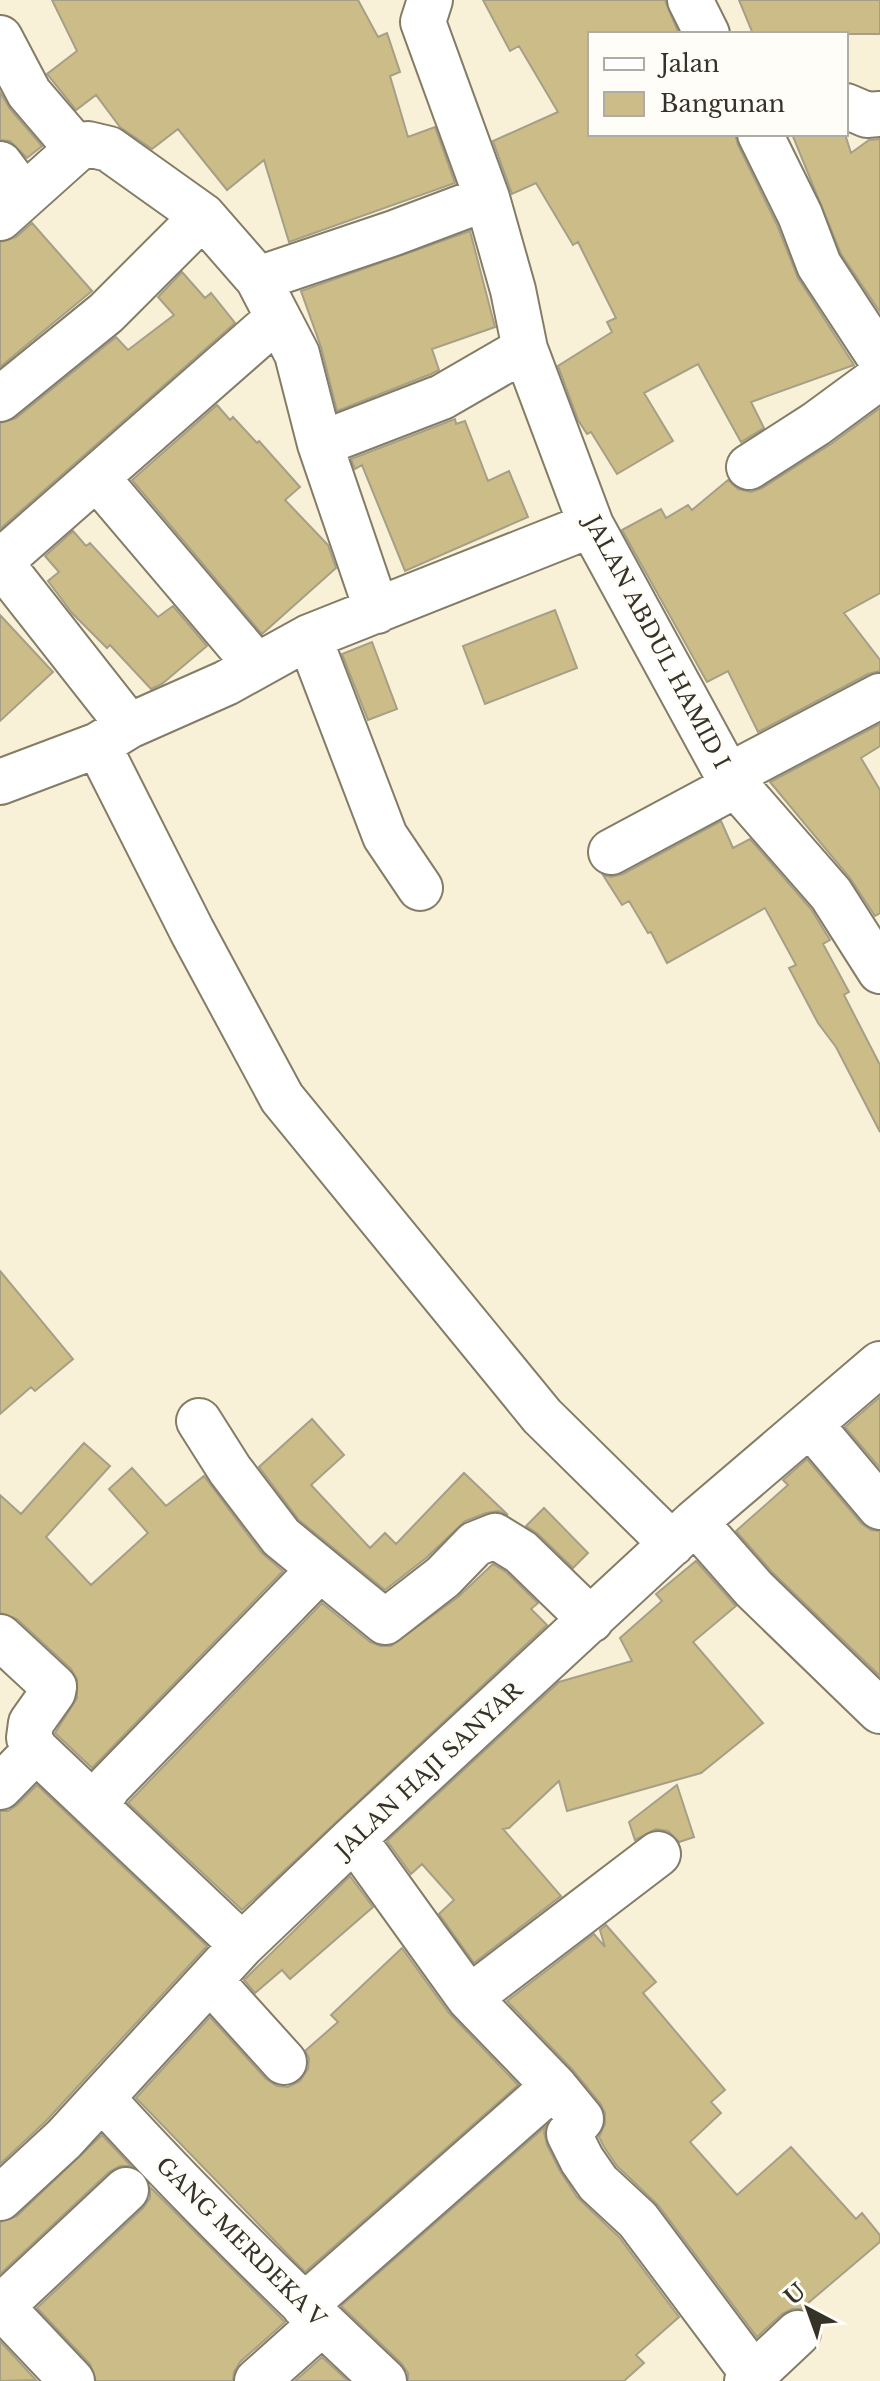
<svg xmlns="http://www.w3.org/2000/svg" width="880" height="2381" font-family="'Libre Baskerville',serif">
<rect width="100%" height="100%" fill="#f8f0d7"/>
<path fill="#ccbc88" stroke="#a69f88" stroke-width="2" d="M52 0H358L378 37 387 33 400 72 390 76 408 137 435 127 455 183 289 242 264 160 227 190 178 129 152 149 120 127 96 95 76 110 47 74 77 51Z
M483 0H665L679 34H590V134H735L738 145 777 225 798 278 854 365 751 402 764 428 741 442 698 364 644 393 673 441 617 474 591 432 587 434 578 420 558 366 612 332 607 322 616 318 578 242 573 245 536 183 512 194 493 141 558 112 519 46 510 51Z
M739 0H880V34H753Z
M0 92 10 109 42 146 27 158 10 141 0 140Z
M792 134H845L851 153 869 140 880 139V312L841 254Z
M32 223 92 291 0 367V242L16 237Z
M470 231 495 327 432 349 439 370 431 374 337 411 321 347 301 291Z
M182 272 205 298 211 293 235 323 0 529V423L16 418 116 337 128 350 174 315 158 297Z
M217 405 230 420 233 417 257 443 259 441 300 487 285 500 328 545 336 568 262 634 132 480Z
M880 408V593L844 613 880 660V671L868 674 758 732 728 671 707 682 622 530 661 509 666 518 688 505 692 510 728 480 738 489 751 492 762 488 831 444Z
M455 419 456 424 465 421 488 481 509 471 528 517 405 571 362 465 355 469 351 459Z
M73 531 86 546 90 543 158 617 173 606 207 646 162 684 151 689 110 645 107 648 72 613 48 581 59 572 45 556Z
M555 610 577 668 485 704 463 646Z
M0 615 53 672 0 721Z
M372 642 397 709 368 720 342 654Z
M880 724V746L861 758 880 790V913L875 916 850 878 770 782Z
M721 821 733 848 750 839 811 909 830 940 823 944 849 992 844 995 880 1065V1132L836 1047 818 1023 789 968 796 965 765 908 667 963 651 932 648 933 629 901 622 905 603 875 611 877 623 874Z
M0 1271 73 1359 35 1391 31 1387 0 1414Z
M880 1397V1468L845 1427Z
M312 1419 344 1455 311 1485 370 1548 385 1533 396 1544 464 1473 508 1515 498 1511 486 1513 465 1521 426 1558 385 1590 299 1520 259 1467Z
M84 1443 110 1466 46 1537 91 1585 148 1533 109 1489 132 1468 166 1506 204 1476 261 1552 283 1571 92 1768 55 1733 77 1698V1679L71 1669 17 1619 0 1613V1495L21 1514Z
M807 1459 861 1523 871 1530 880 1531V1676L772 1572 736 1531 788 1485 783 1480Z
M544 1508 588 1553 573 1568 538 1534 526 1526Z
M696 1561 736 1606 693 1642 763 1723 701 1773 567 1811 559 1781 509 1828 503 1829 561 1896 474 1963 439 1914 454 1900 422 1864 411 1874 387 1841 559 1682 632 1661 620 1638 662 1601 656 1594Z
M493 1564 506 1572 538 1603 531 1609 547 1625 242 1910 128 1803 322 1603 370 1642 380 1646H391L458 1597Z
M37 1785 207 1946 46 2121 0 2164V1811H8L17 1805Z
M677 1785 694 1837 679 1842 668 1831 656 1829 635 1840 629 1822Z
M350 1876 373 1907 290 1979 282 1970 255 1993 244 1980Z
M606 1925 656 1982 643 1993 725 2090 711 2102 721 2113 690 2142 737 2195 791 2147 856 2219 862 2213 880 2235V2242L801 2309H792L782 2314 757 2337 658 2205 617 2166 604 2147 599 2137 605 2124V2113L600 2103 572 2069 507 2001 594 1934 605 1947 600 1930Z
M402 1948 449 2013 518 2085 305 2272 136 2098 210 2017 266 2079 277 2086 288 2087 300 2081 308 2069 309 2058 305 2051 338 2022 331 2015Z
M546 2126 544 2132 547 2145 560 2171 577 2197 619 2237 679 2317 636 2355 644 2363 624 2381H408V2373L401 2363 341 2306Z
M102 2135 131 2166H120L109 2172 0 2274V2222L17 2216Z
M150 2187 285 2322 240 2362 234 2372 233 2381H96L90 2364 37 2308 143 2208 150 2198Z
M0 2341 36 2380 0 2381Z
M322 2357 348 2381H295Z"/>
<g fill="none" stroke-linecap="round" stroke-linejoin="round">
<g stroke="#837c66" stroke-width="48">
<path id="minor" d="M430 0 423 22 487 198 513 290 525 349 591 525 728 776 831 894 880 971
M690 0 707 34
M0 38 29 93 77 149
M846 106 867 115 880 114
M760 134 800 215 819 265 880 358
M0 164 24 196
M0 218 77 149 88 144 109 149 203 216 258 279 297 354 320 444 377 611
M258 279 394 233 487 198
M0 399 106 313 203 216
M320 444 442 397 525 349
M749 467 816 424 880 377
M98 479 256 665
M0 562 278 318
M0 562 129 726
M309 637 385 836 420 888
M98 745 192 931 282 1098 542 1416 672 1544
M728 776 880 696
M0 782 98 745 129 726 226 683 309 637 591 525
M611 852 736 785
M199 1421 230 1470 281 1537 385 1622 443 1577 475 1544 495 1536 521 1552 591 1620
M810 1424 880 1507
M695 1522 754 1589 880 1711
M0 1637 54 1687 53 1692 31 1723 29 1738 36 1750 242 1945
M0 1787 36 1750
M96 1806 109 1786 320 1569
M354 1838 469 1998 554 2086 581 2119 569 2134 582 2160 598 2183 638 2220 754 2375
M210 1980 284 2062
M469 1998 658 1854
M102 2098C191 2197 287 2290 384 2381
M0 2198 64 2139 242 1945 354 1838 695 1522 880 1364
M1 2306 72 2381
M304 2306 554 2086
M0 2308 126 2190
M257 2381 322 2323
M747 2381 798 2333"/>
</g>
<use href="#minor" stroke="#fff" stroke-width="44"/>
</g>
<g text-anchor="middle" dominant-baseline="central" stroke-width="6" stroke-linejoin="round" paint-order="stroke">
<g font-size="22" fill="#353228" stroke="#fffdf8">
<text transform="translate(657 642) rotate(62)">JALAN ABDUL HAMID I</text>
<text transform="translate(429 1770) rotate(-43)">JALAN HAJI SANYAR</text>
<text transform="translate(241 2242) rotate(45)">GANG MERDEKA V</text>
</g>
</g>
<rect x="588" y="32" width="260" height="104" fill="#fffdf8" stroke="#aeaca5" stroke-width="2"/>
<rect x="604" y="58" width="40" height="12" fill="#ffffff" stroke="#aeaca5" stroke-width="2"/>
<text x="660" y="72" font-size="24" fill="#353228">Jalan</text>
<rect x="604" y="92" width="40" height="24" fill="#ccbc88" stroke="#aeaca5" stroke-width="2"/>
<text x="660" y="112" font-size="24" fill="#353228">Bangunan</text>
<g transform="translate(808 2309) rotate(319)" stroke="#fffdf8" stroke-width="6" paint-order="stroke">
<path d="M0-6L14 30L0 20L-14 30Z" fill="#353228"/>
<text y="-12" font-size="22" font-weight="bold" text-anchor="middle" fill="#353228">U</text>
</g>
</svg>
